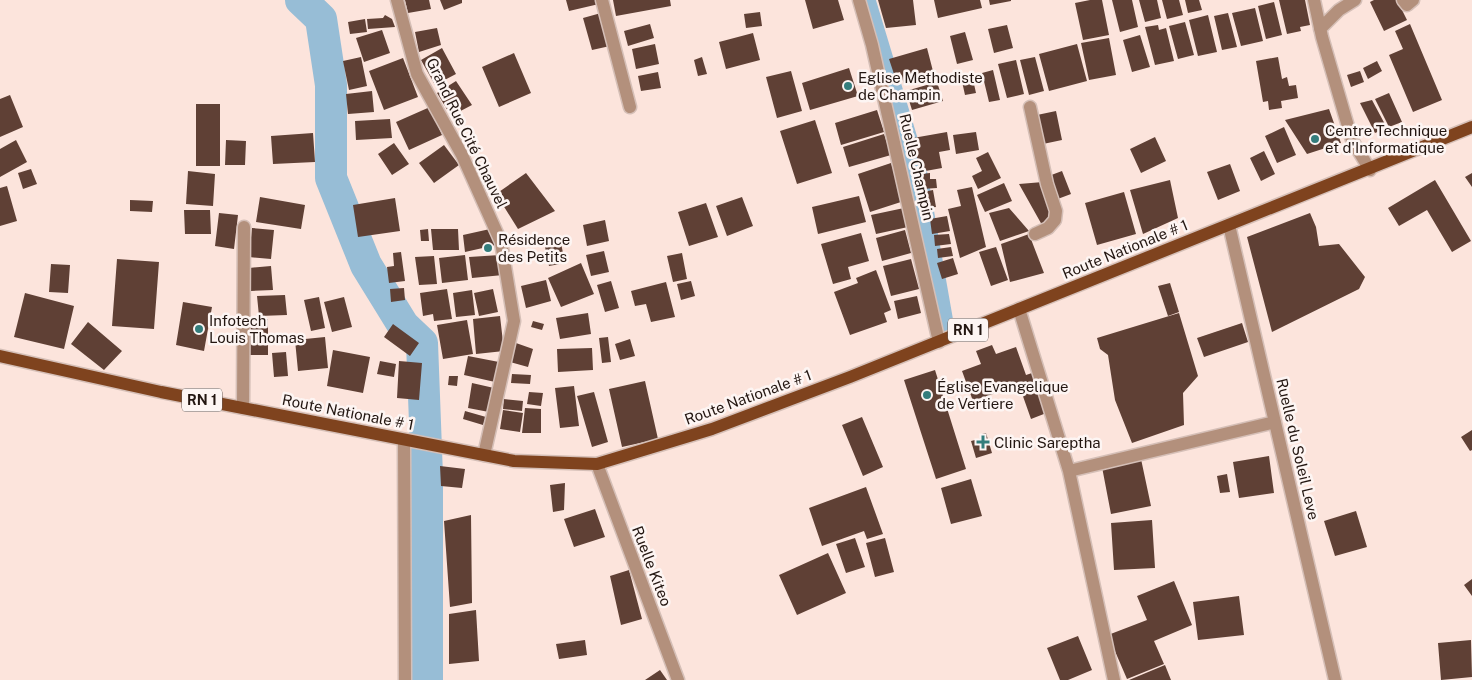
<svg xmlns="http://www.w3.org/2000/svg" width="1472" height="680" font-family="'Public Sans',sans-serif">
<rect width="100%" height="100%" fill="#fce4dc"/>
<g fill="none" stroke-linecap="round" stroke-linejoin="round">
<path stroke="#97bdd6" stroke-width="19" d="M866 0 917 169 944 323"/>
<path stroke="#97bdd6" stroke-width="32" d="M301 0 321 19 331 85V178L366 265 403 325 422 343 427 476V680"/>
</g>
<path fill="#5f4035" d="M405 0H429L431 9 408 13Z
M440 0H462V3L444 10Z
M566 0H598L599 4 569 11Z
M613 0H670L671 6 616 16Z
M805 0H838L844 20 813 29Z
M878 0H913L916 25 886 28Z
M934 0H980L982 8 938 18Z
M989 0H1011V1L990 5Z
M1090 0H1102L1109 35 1083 40 1075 3Z
M1112 0H1132L1138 27 1120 32Z
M1139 0H1157L1161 18 1145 22Z
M1162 0H1179L1183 15 1167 19Z
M1185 0H1199L1202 10 1188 13Z
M1279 0H1305L1310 25 1300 27 1301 31 1287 34Z
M1374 0H1397L1407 20 1384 31 1370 2Z
M1274 2 1282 35 1266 39 1258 6Z
M1255 8 1263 41 1241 46 1232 13Z
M760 12 762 26 746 28 744 14Z
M601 13 610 46 592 50 583 18Z
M1228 13 1237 47 1222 50 1214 16Z
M385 15 392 19 395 27 368 29 367 19 383 18Z
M1208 15 1217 52 1198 56 1189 20Z
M365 19 367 32 350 34 348 22Z
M1185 22 1194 55 1178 59 1169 26Z
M650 24 654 38 628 46 624 31Z
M1410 24 1442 100 1413 112 1389 55 1403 49 1395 31Z
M1007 25 1013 48 994 53 988 29Z
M1158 25 1159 30 1166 28 1174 61 1155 65 1145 27Z
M437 28 441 45 419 52 415 32Z
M382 30 390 53 364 62 356 38Z
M965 32 973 60 957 64 950 36Z
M753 33 760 60 726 69 719 42Z
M1140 35 1150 67 1132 72 1123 40Z
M1109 38 1116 75 1089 80 1081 43Z
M655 44 659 64 636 69 632 49Z
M1077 44 1087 81 1049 91 1039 54Z
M442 48 456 74 435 85 421 60Z
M927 48 934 75 904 84 900 72 894 74 889 59Z
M514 53 531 93 499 107 482 67Z
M361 57 367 86 349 90 343 61Z
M702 57 707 74 698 76 694 60Z
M1035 57 1044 91 1029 95 1020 60Z
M1278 57 1282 79 1287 77 1289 86 1296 85 1298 98 1281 101 1282 108 1269 110 1268 101 1263 102 1256 61Z
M403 58 418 97 384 110 369 71Z
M1016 60 1024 94 1007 98 998 64Z
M1377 61 1382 71 1368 79 1363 68Z
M849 68 858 96 810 110 802 83Z
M993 70 1000 100 989 102 982 73Z
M791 71 802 111 777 118 766 77Z
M1360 71 1364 82 1351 87 1347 75Z
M658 72 661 88 641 91 638 76Z
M972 75 976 93 965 95 961 77Z
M456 81 472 105 451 116 437 93Z
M937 82 943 101 912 110 906 91Z
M372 91 374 112 348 114 346 94Z
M1389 93 1402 122 1389 127 1375 99Z
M10 95 23 127 0 137V99Z
M1372 100 1387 128 1375 133 1360 103Z
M196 104H220V166H196Z
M430 107 442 135 409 150 396 122Z
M1329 109 1341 143 1307 154 1285 120Z
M877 110 884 132 841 145 835 123Z
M1056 111 1062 140 1043 144 1037 115Z
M390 119 392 138 356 140 355 121Z
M815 120 832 173 797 184 780 131Z
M1284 127 1296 155 1277 163 1265 136Z
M947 132 950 150 939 152 942 168 920 172 913 138Z
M976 132 979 150 956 154 953 135Z
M313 133 315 162 273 164 271 136Z
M884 134 891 155 849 167 843 147Z
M1155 137 1166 161 1141 173 1130 149Z
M16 140 27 162 0 177V149Z
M226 140 246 141 245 165H225Z
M394 143 409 164 392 175 378 154Z
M444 145 459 165 434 183 419 163Z
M1264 151 1275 174 1261 181 1250 158Z
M988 152 1001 178 978 189 972 176 982 171 976 158Z
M891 163 904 201 870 212 858 174Z
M1230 164 1240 191 1218 200 1207 172Z
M31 169 37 184 23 189 18 173Z
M188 171 215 174 213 206 186 204Z
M1062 171 1071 194 1055 200 1046 177Z
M526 173 555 211 518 229 496 194Z
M930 173V179H936L937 188 922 189 920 174Z
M1472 173V187L1465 177Z
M1170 180 1178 218 1143 234 1130 190Z
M1435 180 1471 241 1452 252 1427 210 1399 226 1388 208Z
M1043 182 1054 219 1042 225 1019 184Z
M1004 183 1012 201 985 212 977 195Z
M7 186 17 221 0 226V188Z
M972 187 986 247 960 258 948 209 961 206 957 190Z
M933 190 936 207 921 209 918 193Z
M1124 192 1136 234 1097 245 1085 203Z
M859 196 866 222 818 234 812 207Z
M260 197 305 205 301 229 256 222Z
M742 197 753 226 727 236 716 206Z
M395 198 400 231 358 237 353 205Z
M130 200 153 201 152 212 130 211Z
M706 203 718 237 689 246 678 212Z
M904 208 908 227 876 234 871 215Z
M1009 208 1029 231 1000 241 989 213Z
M184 210H210L211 234H185Z
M219 213 238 215 234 249 215 246Z
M1310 213 1316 227 1319 246 1339 244 1365 277 1359 289 1272 332 1247 237Z
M947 216 950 231 932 234 930 219Z
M605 220 609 241 587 246 583 225Z
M252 228 274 230 271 259 249 257Z
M428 229 429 241H421L420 230Z
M431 229H458L459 250H433Z
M490 229 496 245 465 252 463 235Z
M905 230 911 253 882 261 876 238Z
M861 233 869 261 848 267 851 279 833 284 821 244Z
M949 234 951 244 935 246 934 235Z
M1029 234 1044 273 1010 282 1001 244Z
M560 238 565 263 549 266 544 242Z
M951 247 953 256 938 258 937 249Z
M996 247 1008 280 991 286 979 252Z
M604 251 609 272 591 276 586 255Z
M401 252 405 281 389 283 387 267 394 266 393 253Z
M682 253 687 279 673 282 667 256Z
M465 255 468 280 442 283 439 258Z
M500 255 503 275 472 278 469 257Z
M434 256 437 284 419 285 415 257Z
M953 258 958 274 942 279 937 263Z
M117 259 159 262 154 329 112 326Z
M911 259 919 289 891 296 883 266Z
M581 263 594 294 561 307 548 278Z
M51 264 70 265 68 293 49 292Z
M271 266 273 290 251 291 249 268Z
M876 270 891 310 884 313 887 322 850 335 834 292 858 283 856 278Z
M546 280 551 301 526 308 521 286Z
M611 281 619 308 605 312 597 285Z
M691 281 695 296 681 300 677 284Z
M666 282 675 317 651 322 646 304 635 306 631 291Z
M1170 283 1179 312 1168 316 1158 286Z
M404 288 405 300 391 302 390 289Z
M447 289 452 319 434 321 433 314 423 316 420 293Z
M493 289 498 312 479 316 474 293Z
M472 290 475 315 456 317 453 293Z
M25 293 74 306 64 349 14 337Z
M285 295 287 315 259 316 257 296Z
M917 296 921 313 898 319 894 301Z
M319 297 325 328 311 331 304 300Z
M344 297 352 327 332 332 324 302Z
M183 302 212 307 204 351 176 345Z
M588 313 591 334 560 339 556 318Z
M1179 313 1198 376 1183 393 1184 425 1132 443 1115 400 1108 355 1100 349 1097 338Z
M500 316 504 351 476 354 473 319Z
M244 319H268V355H244Z
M467 320 473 354 443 359 437 325Z
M533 321 544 324 542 330 531 327Z
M88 322 122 351 104 370 71 344Z
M1242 323 1248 342 1204 357 1197 338Z
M393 324 419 343 410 356 384 337Z
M325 337 328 368 298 371 295 340Z
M608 337 611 362 602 363 599 338Z
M630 339 635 356 620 360 615 344Z
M516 343 533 349 528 367 510 362Z
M992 345 996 354 1016 347 1026 375 1035 372 1049 412 1031 419 1019 385 973 401 962 371 981 364 976 351Z
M592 348 593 370 558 372 557 349Z
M333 350 370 357 363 393 327 386Z
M286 352 288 376 274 377 272 353Z
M468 356 499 362 495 382 464 375Z
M380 361 396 364 394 377 377 374Z
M399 361 422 363 419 400 397 398Z
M935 370 966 469 936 479 904 380Z
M512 374 531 375 530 384 511 383Z
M449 376H458L457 386 448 385Z
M645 381 658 439 622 447 609 389Z
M472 383 494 388 489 412 468 408Z
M574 386 579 426 560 428 555 388Z
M529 392 543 393 541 406 527 404Z
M594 392 608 442 592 447 577 396Z
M504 399 523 401 522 411 503 409Z
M525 408 541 409V433H522Z
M503 410 523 413 520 432 500 429Z
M465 411 486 417 483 425 463 419Z
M862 417 883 467 863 476 842 425Z
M1472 430V450L1470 451 1461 437Z
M986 433 992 453 976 458 971 441 983 438 982 434Z
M1269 456 1274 493 1239 498 1233 462Z
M1141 459 1151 506 1111 514 1102 467Z
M440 466 465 469 462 488 441 486Z
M1227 474 1230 492 1220 493 1217 476Z
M971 479 982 516 951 524 941 488Z
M565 483 564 510 553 512 550 485Z
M866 487 883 534 867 539 864 531 822 546 809 508Z
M595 509 605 537 574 547 564 519Z
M1356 511 1367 547 1335 556 1324 521Z
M471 515 472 603 450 607 444 521Z
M1152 520 1155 568 1114 570 1111 523Z
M855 538 865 567 846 573 836 544Z
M885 538 894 572 875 577 866 543Z
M828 553 846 593 797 615 779 575Z
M629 570 642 619 621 625 610 576Z
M1472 579V596L1464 585Z
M1174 581 1192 625 1154 641 1164 664 1127 679 1108 635 1147 620 1137 596Z
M1239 596 1244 635 1198 640 1193 602Z
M476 610 479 661 449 664V614Z
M1078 636 1092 670 1068 680H1060L1047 648Z
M585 640 587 655 559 659 556 644Z
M1471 640 1472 677 1441 680 1438 643Z
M1165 665 1171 680H1129Z
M660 670 667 680H645Z"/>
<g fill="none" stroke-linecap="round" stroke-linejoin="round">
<g stroke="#d5bfb7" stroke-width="15">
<path id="minor" d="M397 0 417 74 462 155 501 242 514 321 484 455
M602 0 630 107
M859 0 872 45 939 342
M1314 0 1322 37 1352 140 1370 170
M1403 0 1407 5 1413 0
M1320 29 1339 10 1355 0
M1030 107 1047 184 1056 211 1055 220 1048 228 1035 234
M1229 225 1335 680
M1019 309 1069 471 1114 680
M243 408 244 227
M404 440 405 680
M597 464 678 680
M1069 471 1275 422"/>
</g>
<g stroke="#d5bfb7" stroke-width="15">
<path id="major" d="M0 356 161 392 514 461 597 464 712 429 850 377 1472 127"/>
</g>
<use href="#minor" stroke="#b3907c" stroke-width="12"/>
<use href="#major" stroke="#7f431e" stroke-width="12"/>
</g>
<g fill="#347d7c" stroke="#fdf5f3" stroke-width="2">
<circle cx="848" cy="86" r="5"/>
<circle cx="1315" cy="139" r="5"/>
<circle cx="488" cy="248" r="5"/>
<circle cx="199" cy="329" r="5"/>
<circle cx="927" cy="395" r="5"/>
<path d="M980.5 434.5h5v5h5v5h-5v5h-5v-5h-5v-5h5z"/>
</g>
<g text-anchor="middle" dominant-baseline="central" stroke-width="5" stroke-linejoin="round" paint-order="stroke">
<g fill="#fdf5f3" stroke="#645955" stroke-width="1">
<rect x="948" y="318.5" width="40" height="23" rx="4"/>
<rect x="182" y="388.5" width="40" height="23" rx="4"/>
</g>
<g font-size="14" font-weight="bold" fill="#231611">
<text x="968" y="330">RN 1</text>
<text x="202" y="400">RN 1</text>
</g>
<g font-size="15" fill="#231611" stroke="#fdf5f3" text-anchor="start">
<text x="858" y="77">Eglise Methodiste<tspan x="858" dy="17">de Champin</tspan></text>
<text x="1325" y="130">Centre Technique<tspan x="1325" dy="17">et d'Informatique</tspan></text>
<text x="498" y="239">Résidence<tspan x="498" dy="17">des Petits</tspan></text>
<text x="209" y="320">Infotech<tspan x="209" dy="17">Louis Thomas</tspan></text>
<text x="937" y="386">Église Evangelique<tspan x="937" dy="17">de Vertiere</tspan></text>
<text x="994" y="442">Clinic Sareptha</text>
</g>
<g font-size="15" fill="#231611" stroke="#fdf5f3">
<text transform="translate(467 133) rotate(64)">Grand Rue Cité Chauvel</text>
<text transform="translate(917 167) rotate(77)">Ruelle Champin</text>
<text transform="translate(1125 249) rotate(-22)">Route Nationale # 1</text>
<text transform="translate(748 397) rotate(-20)">Route Nationale # 1</text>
<text transform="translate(348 412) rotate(11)">Route Nationale # 1</text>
<text transform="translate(1298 449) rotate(77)">Ruelle du Soleil Leve</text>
<text transform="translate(652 566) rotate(69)">Ruelle Kiteo</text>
</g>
</g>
</svg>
